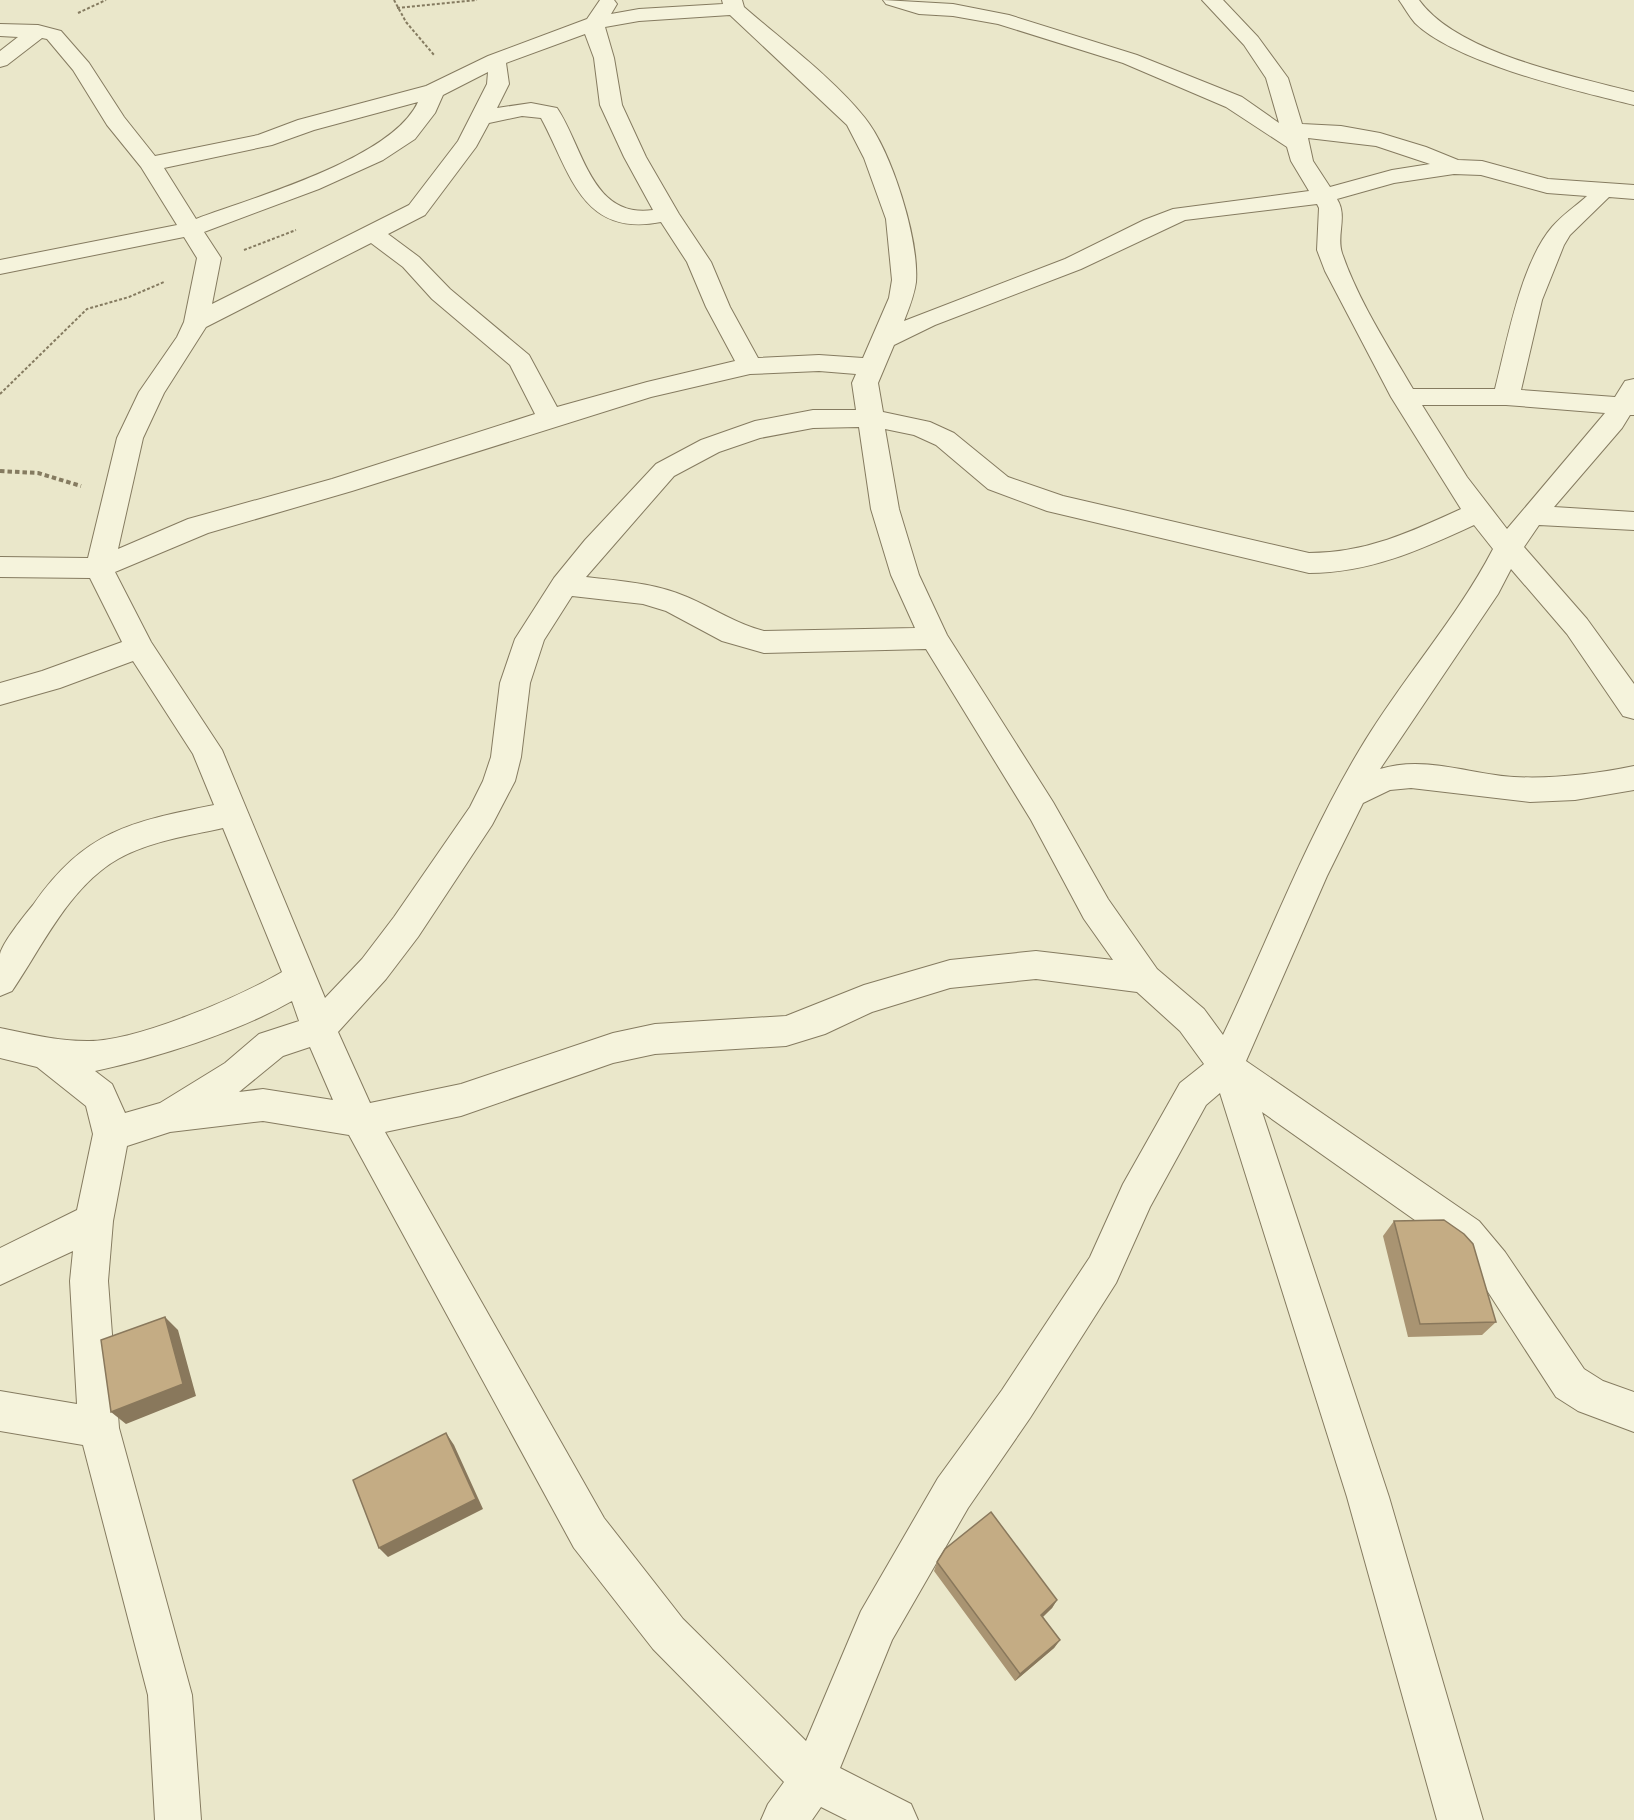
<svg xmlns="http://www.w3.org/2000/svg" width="1634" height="1820" font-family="'Crimson Pro',serif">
<rect width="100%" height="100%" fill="#eae7ca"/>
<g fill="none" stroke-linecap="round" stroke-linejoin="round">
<g stroke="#857b60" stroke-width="2">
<path id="street" d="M600 0H614L617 4 611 14 639 9 723 4 722 0H742L744 7C783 41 834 79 865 118 892 152 919 239 916 282 914 296 909 308 904 321L1065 259 1144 220 1173 209 1309 191 1291 161 1287 147 1226 107 1123 63 998 24 953 16 919 14 886 4 883 0 953 4 1009 15 1137 55 1242 97 1279 123 1266 78 1244 45 1202 0H1223L1258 37 1288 78 1302 124 1341 126 1380 133 1426 147 1458 160 1482 161 1548 179 1634 185V199L1609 197 1570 235 1564 245 1542 300 1521 390 1615 397 1625 381 1634 379V415H1630L1622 428 1554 507 1634 512V530L1539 525 1524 547 1587 619 1634 684V719L1623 716 1567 634 1511 569 1498 594 1380 769C1424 755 1469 774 1514 777 1554 779 1595 774 1634 766V790L1575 800 1530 802 1411 788 1390 790 1363 803 1327 876 1246 1061 1479 1221 1505 1252 1584 1369 1603 1381 1634 1392V1432L1578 1411 1556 1397 1479 1278 1453 1247 1262 1112 1389 1497 1483 1820H1437L1347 1497 1220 1093 1206 1105 1150 1207 1116 1283 1030 1418 968 1508 892 1640 840 1768 911 1804 918 1820H847L821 1807 812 1820H761L768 1804 784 1782 653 1649 574 1548 349 1135 263 1121 170 1132 127 1146 113 1221 108 1281 119 1428 192 1695 201 1820H155L148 1695 83 1445 0 1431V1391L77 1404 70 1281 73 1251 0 1285V1248L77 1210 93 1134 86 1106 37 1067 0 1058V1028C29 1034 57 1041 87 1041 136 1042 239 997 282 972L223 828C188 836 150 841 118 859 69 887 42 947 12 991L0 996C0 983 0 967 0 954 3 942 24 916 33 905 85 831 129 822 214 805L193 754 133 661 60 688 0 705V683L42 671 122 642 90 578 0 577V557L88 558 117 438 139 392 177 337 184 322 197 258 184 237 0 274V260L177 225 141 167 107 125 73 70 47 39 42 38 7 65 0 67V51L18 37 0 36V24L38 25 61 31 89 63 124 117 155 156 258 135 298 120 426 86 488 56 587 19ZM730 15 847 125 864 158 886 219 892 280 889 298 863 358 819 355 758 358 730 307 711 262 679 214 646 157 622 105 614 58 605 27 639 21ZM585 34 594 58 600 105 624 157 653 210C591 219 583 146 557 108L531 103 497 108 509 84 506 63ZM488 72 487 84 458 141 409 205 212 304 221 258 204 232 319 189 383 160 415 139 435 113 443 95ZM418 102C392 159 254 197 196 219L164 168 272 145 314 130ZM522 116 541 118C570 171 581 238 661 222L687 262 706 307 735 361 647 382 557 407 529 355 450 289 419 257 388 234 425 215 476 147 489 123ZM1308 138 1376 146 1430 164 1392 170 1330 187 1313 161ZM1454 174 1481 175 1547 193 1587 196C1576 206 1562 215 1552 227 1521 263 1507 342 1495 389H1413C1388 346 1358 300 1342 253 1336 235 1348 216 1337 199L1394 183ZM1317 204 1319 208 1317 250 1325 271 1391 397 1461 509C1411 532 1365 553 1309 553L1063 496 1008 477 954 433 930 422 883 412 878 383 894 345 935 325 1081 269 1185 220ZM371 243 403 267 432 299 510 365 535 414 332 479 188 519 118 549 143 438 164 393 206 327ZM819 371 856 374 852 383 856 410H813L755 421 701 440 656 464 585 540 554 578 515 639 500 683 491 757 483 781 470 807 394 917 362 959 325 998 222 750 151 642 115 572 208 533 352 491 651 397 750 374ZM1422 405H1506L1605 413 1507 529 1467 477ZM859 427 871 509 891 575 915 628 764 631C736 624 713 608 687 597 655 583 620 581 586 577L674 476 719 452 760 438 813 428ZM885 429 914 435 936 445 988 489 1047 511 1309 573C1369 573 1420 550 1474 525L1493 549C1456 620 1401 680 1360 749 1306 839 1268 940 1223 1035L1204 1009 1157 969 1108 899 1053 802 947 635 919 575 899 509ZM572 596 643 604 666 611 722 641 764 653 926 649 1031 820 1084 919 1113 960 1036 951 950 960 864 985 786 1016 655 1024 613 1033 461 1084 370 1103 338 1032 386 979 418 937 492 825 515 781 521 757 530 683 544 640ZM1036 979 1137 992 1180 1031 1204 1064 1180 1083 1123 1184 1090 1257 1002 1390 938 1478 861 1611 806 1741 683 1619 604 1518 385 1132 461 1116 613 1063 655 1054 786 1046 825 1034 872 1012 950 988ZM292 1001 299 1021 259 1034 225 1063 160 1103 125 1113 112 1084 95 1071C156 1058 238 1032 292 1001ZM310 1047 333 1100 263 1089 239 1092 283 1056Z
M1399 0H1419C1457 53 1572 76 1634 92V105C1577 91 1456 63 1415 23 1409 16 1404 7 1399 0Z"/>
</g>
<path stroke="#857b60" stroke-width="2" stroke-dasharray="3 2" stroke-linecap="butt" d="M394 0 406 22 434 55
M397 8 477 0
M78 13 106 0
M244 250 296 230
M0 394 87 309 129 297 164 282"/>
<path stroke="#857b60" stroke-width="4" stroke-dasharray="4.5 3" stroke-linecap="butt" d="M0 471 38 473 81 486"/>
<use href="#street" fill="#f5f3dc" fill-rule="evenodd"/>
</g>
<path fill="#a99472" d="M1394 1221 1496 1322 1482 1335 1408 1337 1383 1236Z
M937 1562 1057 1600 1052 1608 1043 1617 1060 1640 1054 1648 1015 1681 934 1571Z"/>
<path fill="#89785c" d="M165 1317 178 1330 196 1396 126 1424 111 1412Z
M446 1433 454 1445 483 1509 388 1557 379 1548Z
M1057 1600 1052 1608 1036 1623 1041 1615Z
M1060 1640 1054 1648 1015 1681 1020 1674Z"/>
<path fill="#c4ac84" stroke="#89785c" stroke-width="1.5" d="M1444 1220 1464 1234 1473 1244 1496 1322 1420 1324 1394 1221Z
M165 1317 183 1384 111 1412 101 1340Z
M446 1433 476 1499 379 1548 353 1480Z
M991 1512 1057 1600 1041 1615 1060 1640 1020 1674 937 1562 945 1549Z"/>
</svg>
